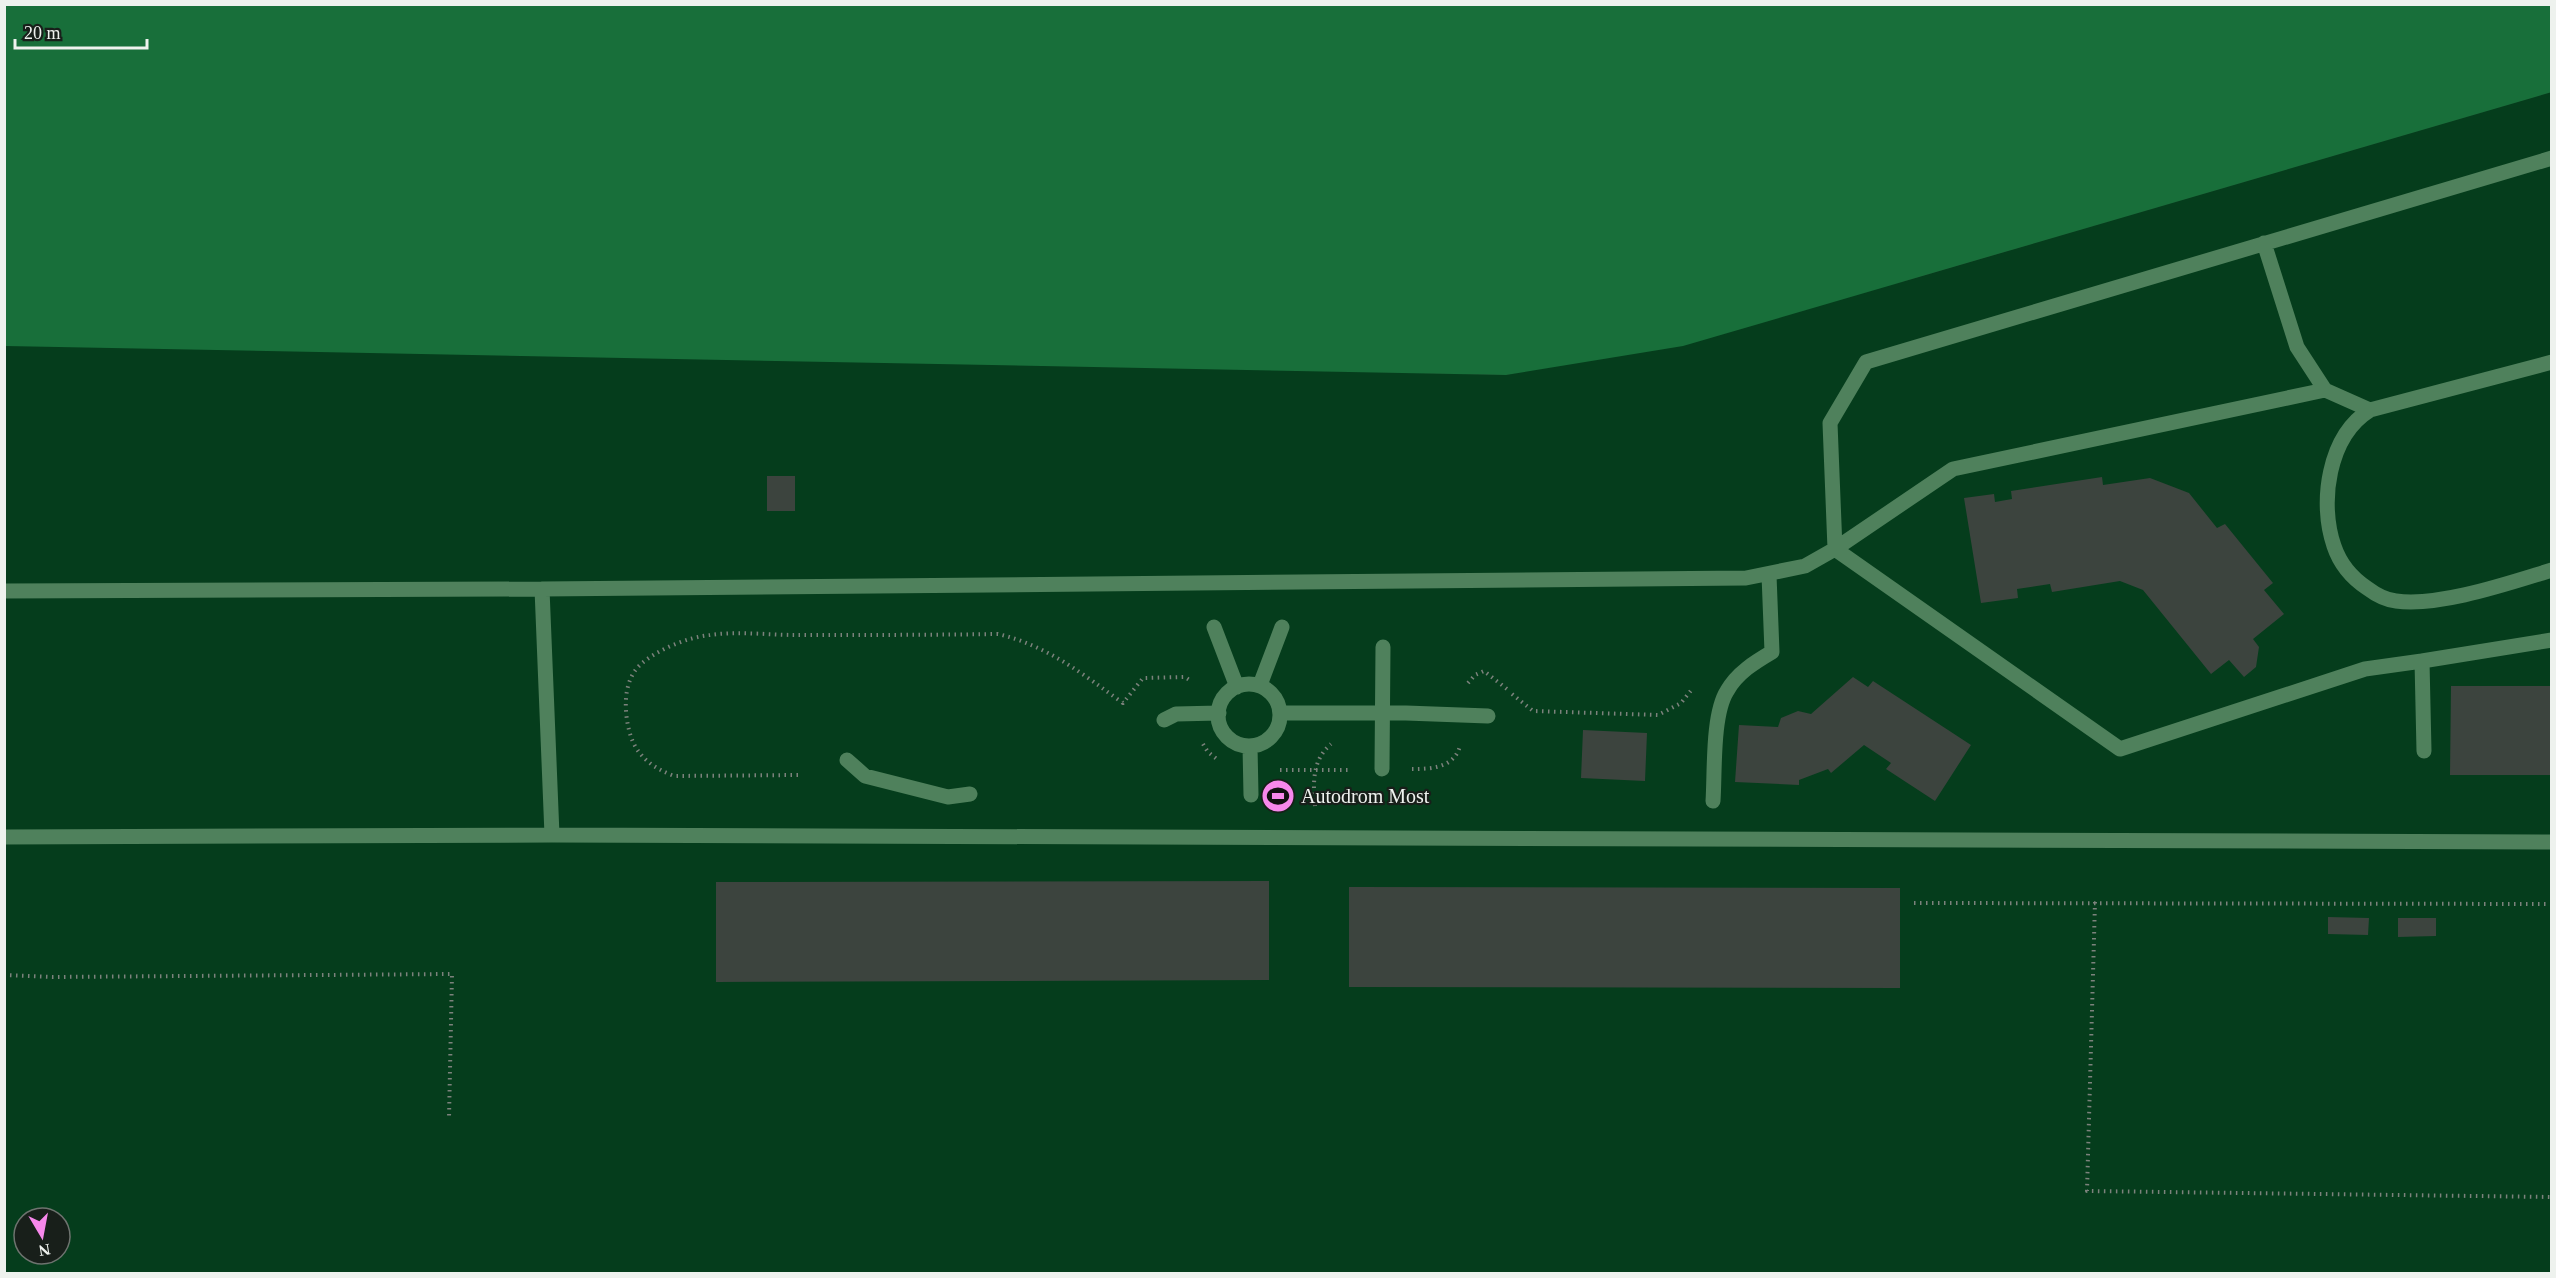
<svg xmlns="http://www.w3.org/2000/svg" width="2556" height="1278" font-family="Georgia,serif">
<rect width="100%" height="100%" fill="#222923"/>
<path fill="#053d1c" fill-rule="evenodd" d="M2551 92V1273L5 1274V340L1506 375 1905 281ZM24 1218H60V1254H24Z"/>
<path fill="#186f3a" d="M5 4H2551L2552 92 1683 346 1506 375 5 346Z"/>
<path fill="#3c443e" d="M767 476H795V511H767Z
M2102 477 2103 485 2150 478 2189 493 2217 528 2225 524 2273 583 2264 590 2284 614 2253 639 2259 647 2256 667 2244 677 2229 660 2211 674 2143 590 2120 581 2052 592 2050 584 2017 589 2018 598 1981 603 1964 498 1994 494 1995 502 2012 499 2011 491Z
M1853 677 1868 687 1873 681 1971 745 1935 801 1886 769 1891 763 1864 745 1831 773 1828 769 1799 780V785L1735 782 1739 725 1778 727 1781 718 1798 711 1811 714Z
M2451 686H2552V775H2450Z
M1583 730 1647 733 1645 781 1581 778Z
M1269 881V980L716 982V882Z
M1349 887 1900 888V988L1349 987Z
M2328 917 2369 918 2368 935 2328 934Z
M2398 918H2436V936L2398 937Z"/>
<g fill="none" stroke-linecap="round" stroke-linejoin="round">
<path stroke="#7c827c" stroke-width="4" stroke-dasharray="1.5 4.5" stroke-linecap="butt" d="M1468 683 1475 675 1484 671 1507 689
M1512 694 1533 711 1658 715 1681 703 1693 688
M1203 744 1208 752 1218 760
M1412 769C1431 769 1454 768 1460 746
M1280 770H1351
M798 775 674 776C651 767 635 755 629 730 624 710 623 681 640 665 656 650 688 637 710 635 738 631 769 635 797 635 864 635 931 635 998 634 1048 646 1081 673 1123 703L1143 678 1185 677 1191 681
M1315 806C1313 783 1312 760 1331 744
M2095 902 2087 1191 2552 1197
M1914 903 2552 904
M4 975 53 977 452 974 449 1118"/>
<path stroke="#4f815c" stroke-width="15" d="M2264 243 2297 347 2325 390
M2552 362 2370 410C2328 436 2319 503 2334 546 2340 564 2352 578 2367 588 2375 594 2386 600 2396 601 2440 607 2509 583 2552 570
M542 589 552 835
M4 591 542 589 1746 578 1805 566 1835 549 1953 469 2325 390 2370 410
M1214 627 1237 687
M2422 661 2365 669 2120 749 1835 549 1830 423 1866 362 2552 158
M1218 715a31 31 0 1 1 62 0a31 31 0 1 1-62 0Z
M1260 685 1282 627
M1281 713H1406L1488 716
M1164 720 1176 714 1219 713
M1250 746 1251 795
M2424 751 2422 661 2552 640
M847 760 865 776 948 797 970 794
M1382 769 1383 647
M1713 801C1715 772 1712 715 1727 691 1737 673 1755 662 1772 652L1769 575
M4 837 552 835 2552 842"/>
</g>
<defs>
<g id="stadium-disc" transform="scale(1.725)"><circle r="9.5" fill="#f788eb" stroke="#181f1a"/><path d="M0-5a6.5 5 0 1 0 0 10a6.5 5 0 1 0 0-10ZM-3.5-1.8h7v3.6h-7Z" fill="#111"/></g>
</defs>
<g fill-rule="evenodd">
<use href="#stadium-disc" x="1278" y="796"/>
</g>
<g text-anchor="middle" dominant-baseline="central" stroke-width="4.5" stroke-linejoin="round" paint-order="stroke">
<g font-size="20" fill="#eef2ee" stroke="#181f1a" text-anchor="start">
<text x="1301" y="796">Autodrom Most</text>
</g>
</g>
<rect width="2556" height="1278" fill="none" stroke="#eef2ee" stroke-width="12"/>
<g transform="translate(42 1236) rotate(170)"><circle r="28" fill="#181f1a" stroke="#6e736f" stroke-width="1.5"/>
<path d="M0-4.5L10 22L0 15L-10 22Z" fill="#f788eb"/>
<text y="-9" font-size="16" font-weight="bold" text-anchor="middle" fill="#eef2ee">N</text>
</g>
<path d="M15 39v9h132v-9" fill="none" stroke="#eef2ee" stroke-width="3"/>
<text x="24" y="39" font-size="18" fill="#eef2ee" stroke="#181f1a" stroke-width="4.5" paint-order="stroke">20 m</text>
</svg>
